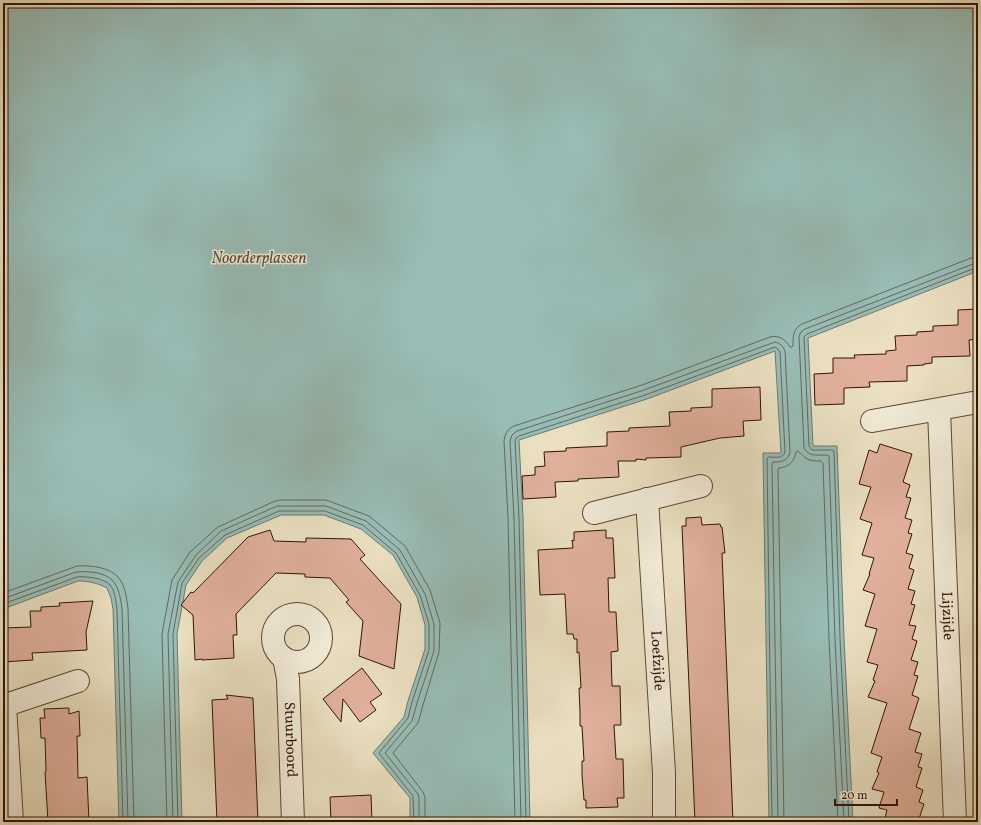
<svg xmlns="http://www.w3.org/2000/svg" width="981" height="825" font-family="Vollkorn,serif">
<rect width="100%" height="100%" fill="#eae0c1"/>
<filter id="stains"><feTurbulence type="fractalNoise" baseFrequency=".005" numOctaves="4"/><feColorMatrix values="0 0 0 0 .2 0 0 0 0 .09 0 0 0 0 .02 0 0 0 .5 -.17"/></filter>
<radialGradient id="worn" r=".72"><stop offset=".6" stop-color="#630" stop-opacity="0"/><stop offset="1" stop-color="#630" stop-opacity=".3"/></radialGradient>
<path fill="#98bdb6" stroke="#6f7970" d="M3 3H978V271L808 338 813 446H837L844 638 853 822H769L763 453H781L775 351 647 399 519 440 523 517 530 822H410V798L373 753 404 717 408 701 425 649V625L417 597 393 555 361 529 324 515H281L227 538 202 561 186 585 177 634 182 822H119L113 609 111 598 107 588C97 583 89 581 78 581L3 609Z"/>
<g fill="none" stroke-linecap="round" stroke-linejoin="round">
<path stroke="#64685e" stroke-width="1" d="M3 593 77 566C90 565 110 567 119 578 125 586 127 599 128 609L134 822
M3 599 76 572C88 571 105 572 113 581 119 587 121 601 122 609L128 822
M3 604 77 577C86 576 104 578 110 585 115 590 116 602 117 609L123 822
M167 822 162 634 172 580 190 552 218 527 275 501 281 500H326L369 516 405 546 430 590 440 623 439 652 423 705 418 723 393 753 423 792 425 797V822
M173 822 168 634 178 582 196 555 221 531 277 506H326L366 521 400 550 425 594 434 624V651L417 703 412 721 385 753 418 794 419 798V822
M178 822 173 634 182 583 199 558 225 535 279 511H325L363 525 396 553 420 595 429 624V650L412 702 408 718 379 753 413 796 414 822
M515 822 508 518 504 441C505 433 508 429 514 426L642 385 770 337C779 335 785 339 790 347H792L793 346C793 336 793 329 802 324L971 258 978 257
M521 822 514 518 510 441 512 435 517 431 644 390 775 342C780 343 783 346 785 351L790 452C788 461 782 462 773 462L772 464 778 822
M526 822 519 518 515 441 516 438 519 436 645 395 775 347 778 349 780 352 785 452C783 459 775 457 768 457L767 459 772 822
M784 822 778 470 779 468C789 467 794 462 796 452L798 451C808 460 807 461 821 461L823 463 829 639 838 822
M844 822 835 639 829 456 827 455C818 455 809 457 804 448L799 336 801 332 805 329 973 264 978 263
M849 822 840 638 834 451 832 450H812L809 446 804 337 807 334 975 268H978"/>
</g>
<path fill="#e0b09b" stroke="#311307" d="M978 309V339L969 340 970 356 932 357V363L924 364V365L907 366V381L869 382 870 387 844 388V404L815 405 814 374 833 373V358H855L854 355 886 354V351L896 350 895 336 917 335V332L933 331V326L958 325V310Z
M760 387 761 420 743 421 744 436 720 438 681 447V457L646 458V460L636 459V461H618L619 477 578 479V481L555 482 556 497 523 499 522 476 535 475V467L545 466 544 452 566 451V448L607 446V432L629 431V428L670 426 669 412 691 411V408L712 407V389Z
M880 444 912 454 903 482 910 485 906 497 911 498 905 518 912 520 908 533 912 534 906 553 913 555 909 568 914 570 908 589 915 591 911 604 915 605 909 625 916 626 912 639 917 641 911 660 918 662 914 675 918 676 912 695 919 698 909 729 921 733 915 752 922 754 918 767 922 768 916 787 923 790 919 802 924 804 918 822H884L887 810 879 808 884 792 872 789 879 773 877 772 882 757 871 753 887 703 868 697 875 681 873 680 878 665 867 662 877 629 865 626 875 594 863 590 870 574H869L874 558 862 555 872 523 860 519 871 487 859 484 869 450 877 453Z
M701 517 702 525 720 524 721 527H722L725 553H722L733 822H695L682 526H686V518Z
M270 530 274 541 306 542V538L351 539 365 555 360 559 401 604 394 669 359 656 363 621 346 602 349 600 330 578 305 577V574L276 573 236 614 237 635H233L234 658 202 660V659L195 660 193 615 181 605 191 592 193 593 248 537Z
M606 530V538H613L615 578H608L609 612H616L618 651 611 652 612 686H620L621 725H614L616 759H623L624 798H617L618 807 586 808V800H584L582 775V761H584L582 726H580V712L579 688H581L579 652 577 653V639H574L573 634H567L565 594 540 595 538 550 573 548 572 540 574 541V532Z
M93 601 86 632 87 650 32 653 33 660 3 662V628L31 627 30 611H41V607L60 606 59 603Z
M362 668 382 694 370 702 376 710 360 722 343 699 341 722 323 699Z
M226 695 253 698 258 822H217L212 700 228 699Z
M69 708V714L79 711 80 736H77L78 778 87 777 89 822H48L45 772 46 771 45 738H41L40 718H45L44 709Z
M371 795 372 822H331L330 797Z"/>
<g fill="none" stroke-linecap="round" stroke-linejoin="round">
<g stroke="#5f4636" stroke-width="24">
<g id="minor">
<path id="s1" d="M939 410 955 822"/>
<path d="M872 421 978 402"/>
<path id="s2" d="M647 499 664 773V822"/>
<path d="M594 513 701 486"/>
<circle cx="297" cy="638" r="24"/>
<path id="s3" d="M284 658 288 679 293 822"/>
<path d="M5 705 12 822"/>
<path d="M3 706 78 681"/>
</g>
</g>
<use href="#minor" stroke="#f1ebd7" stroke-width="22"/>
</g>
<g text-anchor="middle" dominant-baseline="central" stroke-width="3" stroke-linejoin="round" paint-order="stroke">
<g font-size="15" fill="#311307" stroke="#f1ebd7">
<text stroke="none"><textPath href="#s1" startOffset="206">Lijzijde</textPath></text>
<text stroke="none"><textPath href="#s2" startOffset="162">Loefzijde</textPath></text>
<text stroke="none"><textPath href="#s3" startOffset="82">Stuurboord</textPath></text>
</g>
<g font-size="16" font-style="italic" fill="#554e44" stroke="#f1ebd7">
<text x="259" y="259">Noorderplassen</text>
</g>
</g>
<rect width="981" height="825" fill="none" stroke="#eae0c1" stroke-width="16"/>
<rect x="4" y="4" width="973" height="817" fill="none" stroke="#311307" stroke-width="2"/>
<rect x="8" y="8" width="965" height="809" fill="none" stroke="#311307"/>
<path d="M835 799v6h62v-6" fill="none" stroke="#311307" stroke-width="2"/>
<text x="841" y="799" font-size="12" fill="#311307" stroke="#f1ebd7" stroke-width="3" paint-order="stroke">20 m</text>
<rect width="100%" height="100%" filter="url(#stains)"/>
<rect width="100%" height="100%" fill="url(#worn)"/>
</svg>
